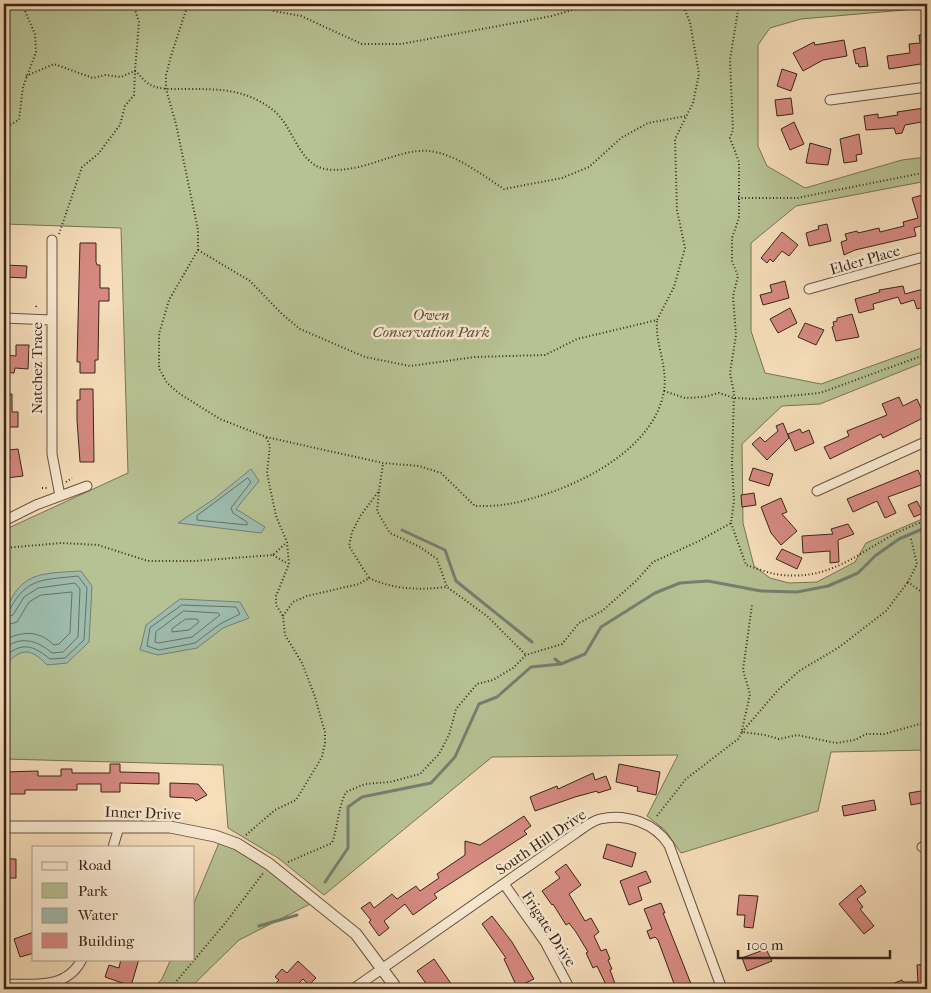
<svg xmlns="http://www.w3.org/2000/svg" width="931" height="993" font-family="'IM FELL French Canon',serif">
<rect width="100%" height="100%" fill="#f6deba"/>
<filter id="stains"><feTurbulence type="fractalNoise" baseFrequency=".004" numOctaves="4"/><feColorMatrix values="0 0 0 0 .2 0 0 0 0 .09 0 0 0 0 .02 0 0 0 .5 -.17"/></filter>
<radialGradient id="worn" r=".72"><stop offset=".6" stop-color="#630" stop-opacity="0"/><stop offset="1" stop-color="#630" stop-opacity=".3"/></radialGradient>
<path fill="#b7c294" stroke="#787356" d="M4 4H927V8L801 19 770 28 758 45V146L767 166 805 188 902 160 927 157V181L796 206 751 243V331L765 373 821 384 927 346V361L820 404 782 406 742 444 743 523 754 566 770 578 789 583 817 582 855 562 866 543 927 517V750L831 752 818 811 681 853 665 830 647 816 678 755 492 757 324 895 278 858 228 828 223 765 4 759V530L128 473 121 228 4 224Z
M221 838 316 901 239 940 189 989H152L162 979 171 959H194V903Z"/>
<path fill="#9dbcad" stroke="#757f72" d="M251 469 259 481 236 509 265 527 261 533 178 523 214 499Z
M81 571 92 586 89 642 67 663 47 665C30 647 21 648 4 666 4 633 0 592 34 577 47 572 67 572 81 571Z
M180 599 240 602 249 618 223 628 197 648 158 655 140 650 146 625Z"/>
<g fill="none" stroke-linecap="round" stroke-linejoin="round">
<path stroke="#6a7063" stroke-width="1" d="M248 478 251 482 231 508 233 513 247 522V525L197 520V516Z
M182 605 236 607 240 614 220 624 195 643 159 650 147 646 150 628Z
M184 611 218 613 220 615 192 637 159 643 155 642 156 632Z
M4 612 10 609C27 577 44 580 78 576L87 588 84 640 65 658 50 659C33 645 21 641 4 658
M4 618 13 615 24 597 38 588 75 583 80 589 78 637 63 652 52 653C37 640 20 635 4 649
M186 619H197L199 622 189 630 172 632V629Z
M4 626 17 622 29 602 41 595 72 592 70 633 59 644 54 645C39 630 22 631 4 640"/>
<path stroke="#757f72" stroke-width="3" d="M402 530 445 550 456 581 532 642
M555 659 561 664
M325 882 348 848V807L362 797 431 783 455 757 479 704 497 697 531 667 561 664 585 654 601 627 655 593 680 583 708 581 761 591 797 592 828 586 858 573 875 556 899 539 927 527
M259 926 297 915"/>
</g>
<path fill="#d78a82" stroke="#382419" d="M927 34V63L889 69 887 56 910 53 909 44 920 43 919 35Z
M844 40 847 56 823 60 803 71 793 53 814 42 815 45Z
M865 47 868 66 859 67 858 63 856 64 853 50Z
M782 69 797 74 791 91 777 86Z
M791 98 793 114 777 116 775 100Z
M924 108 927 110V121L905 125 902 133 896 134 894 128 866 130 864 116 878 114V118L898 115 897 112Z
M794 122 804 144 790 150 781 129Z
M859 134 862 154 856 155 857 161 844 163 840 139Z
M810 143 831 149 828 165 806 163Z
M922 195 927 224 914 228 916 236 855 250 844 255 841 242 847 240 845 234 857 231 858 233 879 228 880 232 904 226 903 222 918 218 912 198Z
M827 224 831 241 809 246 806 233 819 229 818 226Z
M782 232 798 245 789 256 782 251 773 262 770 259 767 263 761 258Z
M80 243H96V262L97 265H100V288H109V301H99L98 360H95V373H80V362H77Z
M4 265 27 266 26 278 4 277Z
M785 281 789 298 763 305 760 295 772 292 770 285Z
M903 286 905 294 927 288V306L917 309 914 300 901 304 898 297 873 304 874 309 859 313 855 299 880 292 879 290Z
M790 308 797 323 778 333 770 319Z
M852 314 859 337 836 341 832 327 834 326 833 322 837 321V318Z
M805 323 824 330 816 345 798 337Z
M16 345H29L28 369 15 368 14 373 4 372V355L16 356Z
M80 389H93L94 462H80L77 420V400H80Z
M4 394H12V412H18V427H4Z
M899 397 903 406 917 399 925 417 883 438 881 434 830 459 824 447 849 436 847 431 887 415 882 404Z
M783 423 789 438 767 460 752 444 760 437 765 442 778 431 776 426Z
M800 429 802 433 809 430 814 443 795 451 788 434Z
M18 449 23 476 6 478 4 459 10 458 9 450Z
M753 468 773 474 769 486 749 480Z
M918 470 924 484 888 497 896 513 885 518 877 501 853 512 847 499Z
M754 493 756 505 742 507 741 495Z
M781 498 787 512 782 514 797 531 781 545 771 533 761 507Z
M917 501 923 513 914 517 908 505Z
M848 524 854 534 838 540 839 562 830 563V551L803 553 802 536 833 534 831 529Z
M782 549 802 558 797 569 776 559Z
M110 764H120V772L159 773V784L120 783V792H101V784H77V790H25V794H5V772L38 771V776H61V769H72V773H110Z
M619 764 660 772 656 795 637 791 638 787 616 782Z
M593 773 595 780 606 776 611 789 598 793 597 791 575 797 535 811 530 797 557 786 558 789Z
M170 783 198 784 207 795 196 801 193 798 170 797Z
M927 790V802L911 805 909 793Z
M874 800 876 810 844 816 842 806Z
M524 816 531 826 524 831 527 834 434 894 437 898 413 915 405 904 384 921 389 928 379 936 369 922 371 920 361 908 370 902 374 908 392 894 397 899 416 886 420 891 439 878 437 874 465 855V841L480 845Z
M607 844 636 853 632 867 603 858Z
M4 859H16V878H4Z
M566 864 581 885 569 894 585 921 591 918 599 932 594 936 601 951 606 949 610 959 608 960 612 969 610 970 617 989H608L597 966 593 968 586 953 588 952 576 932 569 923 566 925 553 904 552 905 542 891 560 878 555 872Z
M646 871 651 882 638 887 642 900 629 905 620 881Z
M861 885 866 892 857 899 863 907 860 909 874 926 864 934 839 904Z
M739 895 758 896 753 928 744 927 745 915H737Z
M661 903 665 913H663L693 989H676L658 940 655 937 650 939 647 931 652 929 644 909Z
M492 916 512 942 534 979 517 987 504 959 506 958 482 924Z
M34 932V953L20 957 14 939Z
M766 949 772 961 747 971 742 958Z
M121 959H139L131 986 105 977 109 965 119 968Z
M434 959 452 985 445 989H430L417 971Z
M298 961 316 978 309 985 303 979 293 989H270L279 980 275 977 282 969 287 973Z
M927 964V989H879L902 980 903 982H918L917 965Z"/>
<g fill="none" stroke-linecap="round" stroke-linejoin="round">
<g stroke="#685241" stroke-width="11">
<path id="minor" d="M830 100 927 87
M52 240V454L60 496
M809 289 927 256
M4 318 51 320
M817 491 927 441
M4 521 36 505 87 486
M113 847 119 827
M922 847 927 844
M504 884 545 942 570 989
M4 984C33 984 67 990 82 959
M353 989 576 833C583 828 592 821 600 819 626 813 655 823 669 845L722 989"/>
</g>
<g stroke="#685241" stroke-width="13">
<path id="tertiary" d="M4 827H170L215 836 237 844 269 864 356 934 397 989"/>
</g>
<path stroke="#382419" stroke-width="2" stroke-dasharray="1 2.5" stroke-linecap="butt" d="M188 4 171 56 166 75V89L176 124 198 230V250L169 300 159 334V368L167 383 180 394 220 419 266 437 383 463 419 466 441 473 475 506C486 506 498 506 509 504 565 493 653 455 664 391 668 367 655 344 657 320
M257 4 274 11 301 16 362 44H401L552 16 592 4
M798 4 835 9 927 4
M26 76 54 64 93 78 105 75 121 77 135 71 139 22 133 4
M4 128 19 120 23 87 36 52 35 34 22 4
M738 198H797L927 172
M59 234 82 167 98 154 120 125 125 106 134 95 135 71C140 75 144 81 149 84 159 90 172 89 183 89 218 89 244 88 273 110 293 125 298 164 325 169 362 175 397 148 429 151 456 154 482 175 504 189L562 178 589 167 621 138 648 123 686 116
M198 250 250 281 282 314 300 329 365 357 410 366 475 357 545 355 577 339 657 320 674 287 685 248 677 210 675 139 693 103 699 74 690 22 684 8 678 4
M36 306 38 309
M35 334 37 331
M664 391 685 398 704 397 719 393 734 398 756 399 820 393 927 354
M66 482 72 478
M42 488H49
M379 492 377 511 390 533 420 547 437 559 447 587
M731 523 746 565C755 568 766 572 775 574 824 582 850 559 889 537 901 530 914 525 927 520
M911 539 917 564 908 582 927 596
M4 548 61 543 81 544 98 545 148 561H194L273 555 286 543
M273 555 288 564
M369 578C395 590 419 590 447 587L487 616 526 655
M283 616 293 602 307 596 359 584 369 578 349 546 352 532 361 515 379 491 383 464
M742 730 750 694 743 670 752 605
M742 732 778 690 799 671 838 648 886 611 908 582
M657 816 686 779 738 739 742 732 765 735 779 739 797 735 836 743 855 740 866 734H884L927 722
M246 835 275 810 296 800 322 757 325 743V732L314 694 302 663 285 635 283 616 276 605V596L289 564 287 542 276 516 267 473 270 446 266 437
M288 862 332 843C338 826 338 808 346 792L365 784 390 782 420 774 439 754 449 735 456 709 477 684 493 680 513 668 526 655 562 644 579 623 602 611 636 581 653 562 699 541 731 523 734 501 732 464 734 393 730 373 736 335 733 296 738 276 732 261V238L739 218V162L730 138 733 130 730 60 739 4
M170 989 226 922 264 872"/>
<use href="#minor" stroke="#f9ead2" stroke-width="9"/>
<use href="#tertiary" stroke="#f9ead2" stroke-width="11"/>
</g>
<g text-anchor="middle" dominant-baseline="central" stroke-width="5" stroke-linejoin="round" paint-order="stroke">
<g font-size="15" fill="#382419" stroke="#f9ead2">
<text transform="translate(865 260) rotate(-16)">Elder Place</text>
<text transform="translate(37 368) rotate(-90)">Natchez Trace</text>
<text transform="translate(143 813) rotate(2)">Inner Drive</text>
<text transform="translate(541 842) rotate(-34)">South Hill Drive</text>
<text transform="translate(549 929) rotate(57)">Frigate Drive</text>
</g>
<g font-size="15" font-style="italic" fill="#584c38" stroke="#f9ead2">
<text x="431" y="315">Owen<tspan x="431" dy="17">Conservation Park</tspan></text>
</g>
</g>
<rect width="931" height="993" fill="none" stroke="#f6deba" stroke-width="20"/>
<rect x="5" y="5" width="921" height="983" fill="none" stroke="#382419" stroke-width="2.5"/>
<rect x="10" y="10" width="911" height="973" fill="none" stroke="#382419"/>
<rect x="32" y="846" width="162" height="115" fill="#f9ead2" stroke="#ac9b88"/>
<rect x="42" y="862" width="25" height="8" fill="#f9ead2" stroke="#ac9b88"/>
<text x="78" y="870" font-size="15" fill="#382419">Road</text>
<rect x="42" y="883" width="25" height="15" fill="#b7c294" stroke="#ac9b88"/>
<text x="78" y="896" font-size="15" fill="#382419">Park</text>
<rect x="42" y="908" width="25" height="15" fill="#9dbcad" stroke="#ac9b88"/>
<text x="78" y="920" font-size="15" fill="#382419">Water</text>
<rect x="42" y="933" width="25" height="15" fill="#d78a82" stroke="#ac9b88"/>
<text x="78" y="946" font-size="15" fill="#382419">Building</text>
<path d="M738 950v8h152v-8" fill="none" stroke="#382419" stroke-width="2.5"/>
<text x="746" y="950" font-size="15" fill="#382419" stroke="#f9ead2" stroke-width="4" paint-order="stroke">100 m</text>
<rect width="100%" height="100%" filter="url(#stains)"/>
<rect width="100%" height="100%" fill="url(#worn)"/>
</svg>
